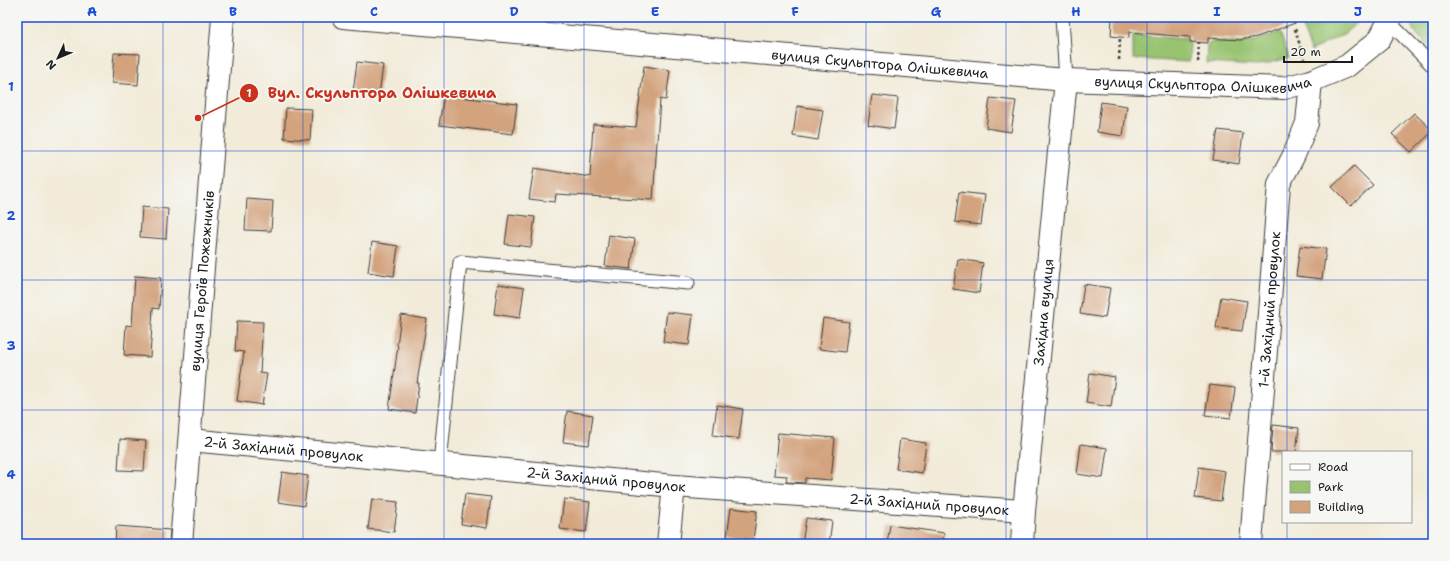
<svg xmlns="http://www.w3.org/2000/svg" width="1450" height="561" font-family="'Shantell Sans',sans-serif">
<rect width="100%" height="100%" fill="#f6f6f2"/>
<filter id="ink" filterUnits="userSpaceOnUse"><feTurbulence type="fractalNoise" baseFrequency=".025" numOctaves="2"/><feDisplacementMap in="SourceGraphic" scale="8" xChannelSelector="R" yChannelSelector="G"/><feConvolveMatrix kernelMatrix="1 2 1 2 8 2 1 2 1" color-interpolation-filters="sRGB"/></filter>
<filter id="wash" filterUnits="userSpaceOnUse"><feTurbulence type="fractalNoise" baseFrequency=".012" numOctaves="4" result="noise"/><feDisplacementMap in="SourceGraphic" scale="16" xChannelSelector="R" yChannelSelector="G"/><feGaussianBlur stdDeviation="0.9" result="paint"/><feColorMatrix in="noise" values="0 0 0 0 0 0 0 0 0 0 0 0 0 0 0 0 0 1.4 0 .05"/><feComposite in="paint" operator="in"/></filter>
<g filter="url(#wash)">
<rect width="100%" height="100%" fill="#f2ebd9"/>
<path fill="#98c370" stroke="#5a7046" d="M1323 17H1363L1345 33 1311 51 1303 29 1306 23Z
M1411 17H1433V50C1423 40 1410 32 1411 17Z
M1280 32 1289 58 1257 66 1206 63 1207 46 1212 41 1241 43 1258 40Z
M1133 35 1186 39 1190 44 1189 62 1133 59Z"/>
<g id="blocks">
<path fill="#d3a37e" d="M1112 17H1306V19L1257 37 1240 40 1208 38V43L1190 42V37L1129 32V38L1111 36Z
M114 53 140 54 138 85 112 83Z
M357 62 383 65 379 95 353 92Z
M644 66 670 70 666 100 660 99 653 200 556 194 555 202 529 199 534 168 590 177 593 124 636 127Z
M444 95 517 104 513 134 439 125Z
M872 95 898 98 894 129 868 125Z
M990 98 1016 101 1011 132 986 128Z
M1101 102 1127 106 1123 136 1097 132Z
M797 106 823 110 818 140 793 136Z
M286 108 312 109 310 140 284 138Z
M1414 113 1433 131 1411 152 1392 134Z
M1218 130 1243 133 1239 164 1213 160Z
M1354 166 1373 185 1351 206 1332 187Z
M959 192 985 195 981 225 955 222Z
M247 199 273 201 271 231 245 230Z
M142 207 168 209 166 239 140 237Z
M509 214 535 217 531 247 505 244Z
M609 235 635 239 631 269 605 266Z
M372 242 398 246 394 276 368 272Z
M1300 246 1326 249 1322 279 1296 276Z
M958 259 983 263 979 293 953 289Z
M135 276 161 278 159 309 153 308 150 357 124 355 126 325 132 326Z
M498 284 524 288 520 318 494 314Z
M1084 284 1110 288 1105 318 1080 314Z
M1221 297 1247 301 1242 331 1216 328Z
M667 312 693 315 689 345 663 342Z
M401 315 427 319 417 383H419L415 413 389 409 398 346 397 345Z
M823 318 849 322 845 352 819 349Z
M237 321 263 322 260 373 267 374 262 405 237 401 244 352 235 351Z
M1090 373 1115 377 1111 407 1086 403Z
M1210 385 1235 388 1231 418 1205 415Z
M717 405 743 409 739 439 713 435Z
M567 411 593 415 589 445 563 442Z
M1273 425 1299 428 1296 452H1271Z
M778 433 835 438 831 480 805 478V483L786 482 787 476 774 475Z
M120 439 146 441 144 471 118 470Z
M900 439 926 443 922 473 896 469Z
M1081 444 1107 448 1103 478 1077 474Z
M1199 467 1225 471 1221 501 1195 498Z
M282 472 308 476 304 506 278 502Z
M465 494 491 497 487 528 461 524Z
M372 499 398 502 394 532 368 529Z
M564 499 590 502 586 532 560 529Z
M731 508 757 511 753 540 727 537Z
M806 518 832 521 829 544H802Z
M890 525 944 533 943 544H887Z
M116 526 170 530 169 544H115Z"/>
</g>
</g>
<g filter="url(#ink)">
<use href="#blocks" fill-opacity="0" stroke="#3c3b38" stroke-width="1"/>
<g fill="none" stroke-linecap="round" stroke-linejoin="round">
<g stroke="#3c3b38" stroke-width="15">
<path id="service" d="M1062 17 1066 80
M1389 22 1433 66
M440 463 460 262 688 283"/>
</g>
<g stroke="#3c3b38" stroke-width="24">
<g id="minor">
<path id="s1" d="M343 17 1066 80 1284 88 1311 81 1347 66 1379 40 1391 17"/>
<path id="s2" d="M190 440 674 486 1024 511"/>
<path d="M668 544 674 486"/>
<path id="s3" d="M1022 544 1024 511 1066 80"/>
<path id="s4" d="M1251 544 1279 184 1294 155 1307 123 1311 81"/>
</g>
</g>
<g stroke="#3c3b38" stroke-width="24">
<g id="tertiary">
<path id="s5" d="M181 544 223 17"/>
</g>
</g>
<path stroke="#3c3b38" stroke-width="2.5" stroke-dasharray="3 3" stroke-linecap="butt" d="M1295 29 1304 59
M1119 60 1120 37
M1198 62 1199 42"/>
<use href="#service" stroke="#fff" stroke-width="13"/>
<use href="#minor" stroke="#fff" stroke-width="22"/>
<use href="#tertiary" stroke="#fff" stroke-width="22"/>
</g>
</g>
<path fill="none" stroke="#1d4ed8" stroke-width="1" stroke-opacity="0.55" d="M163 17V544M303 17V544M444 17V544M584 17V544M725 17V544M866 17V544M1006 17V544M1147 17V544M1287 17V452M17 151H1433M17 280H1433M17 410H1433M1287 522V544"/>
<g text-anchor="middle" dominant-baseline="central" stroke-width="3.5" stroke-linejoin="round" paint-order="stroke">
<g font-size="14" fill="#1c1c1c" stroke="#f6f6f2">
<text stroke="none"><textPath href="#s1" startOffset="539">вулиця Скульптора Олішкевича</textPath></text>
<text stroke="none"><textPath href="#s1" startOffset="863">вулиця Скульптора Олішкевича</textPath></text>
<text stroke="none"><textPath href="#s5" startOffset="264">вулиця Героїв Пожежників</textPath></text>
<text stroke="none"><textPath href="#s4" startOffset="235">1-й Західний провулок</textPath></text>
<text stroke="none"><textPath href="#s3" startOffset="233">Західна вулиця</textPath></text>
<text stroke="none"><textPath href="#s2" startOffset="94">2-й Західний провулок</textPath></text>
<text stroke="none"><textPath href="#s2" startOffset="418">2-й Західний провулок</textPath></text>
<text stroke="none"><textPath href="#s2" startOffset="742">2-й Західний провулок</textPath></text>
</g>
</g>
<path fill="none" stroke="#c8321e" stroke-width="1.5" d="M198 118L249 93"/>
<g fill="#c8321e" stroke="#f6f6f2" stroke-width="1.5">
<circle cx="198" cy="118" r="4"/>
<circle cx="249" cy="93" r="10"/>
</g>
<g font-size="12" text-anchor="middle" font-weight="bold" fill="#fff">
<text x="249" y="97">1</text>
</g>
<g font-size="15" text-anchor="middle" font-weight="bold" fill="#c8321e" stroke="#f6f6f2" stroke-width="3.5" stroke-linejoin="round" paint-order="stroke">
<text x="382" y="98">Вул. Скульптора Олішкевича</text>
</g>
<rect width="1450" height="561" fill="none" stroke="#f6f6f2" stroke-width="44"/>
<rect x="1282" y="451" width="130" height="72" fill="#f6f6f2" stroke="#9f9f9c"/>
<rect x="1290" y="464" width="20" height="6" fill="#ffffff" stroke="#9f9f9c"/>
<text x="1318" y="471" font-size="12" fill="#1c1c1c">Road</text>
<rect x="1290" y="481" width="20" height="12" fill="#98c370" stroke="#9f9f9c"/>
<text x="1318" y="491" font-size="12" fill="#1c1c1c">Park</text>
<rect x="1290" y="501" width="20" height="12" fill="#d3a37e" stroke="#9f9f9c"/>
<text x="1318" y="511" font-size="12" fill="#1c1c1c">Building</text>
<g transform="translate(58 58) rotate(226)" stroke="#f6f6f2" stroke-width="3" paint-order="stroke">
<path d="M0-3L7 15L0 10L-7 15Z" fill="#1c1c1c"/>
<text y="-6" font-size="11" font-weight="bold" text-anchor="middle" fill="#1c1c1c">N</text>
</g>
<path d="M1284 56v6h68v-6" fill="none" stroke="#1c1c1c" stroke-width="2"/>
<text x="1290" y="56" font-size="12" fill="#1c1c1c" stroke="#f6f6f2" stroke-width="3" paint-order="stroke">20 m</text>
<rect x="22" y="22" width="1406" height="517" fill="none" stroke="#1d4ed8" stroke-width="1.5"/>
<g font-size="13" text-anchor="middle" font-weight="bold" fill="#1d4ed8">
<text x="92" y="16">A</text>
<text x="233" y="16">B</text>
<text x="374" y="16">C</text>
<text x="514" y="16">D</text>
<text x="655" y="16">E</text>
<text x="795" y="16">F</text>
<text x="936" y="16">G</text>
<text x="1076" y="16">H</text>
<text x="1217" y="16">I</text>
<text x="1358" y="16">J</text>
<text x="11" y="91">1</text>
<text x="11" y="220">2</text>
<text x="11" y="350">3</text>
<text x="11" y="479">4</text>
</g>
</svg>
